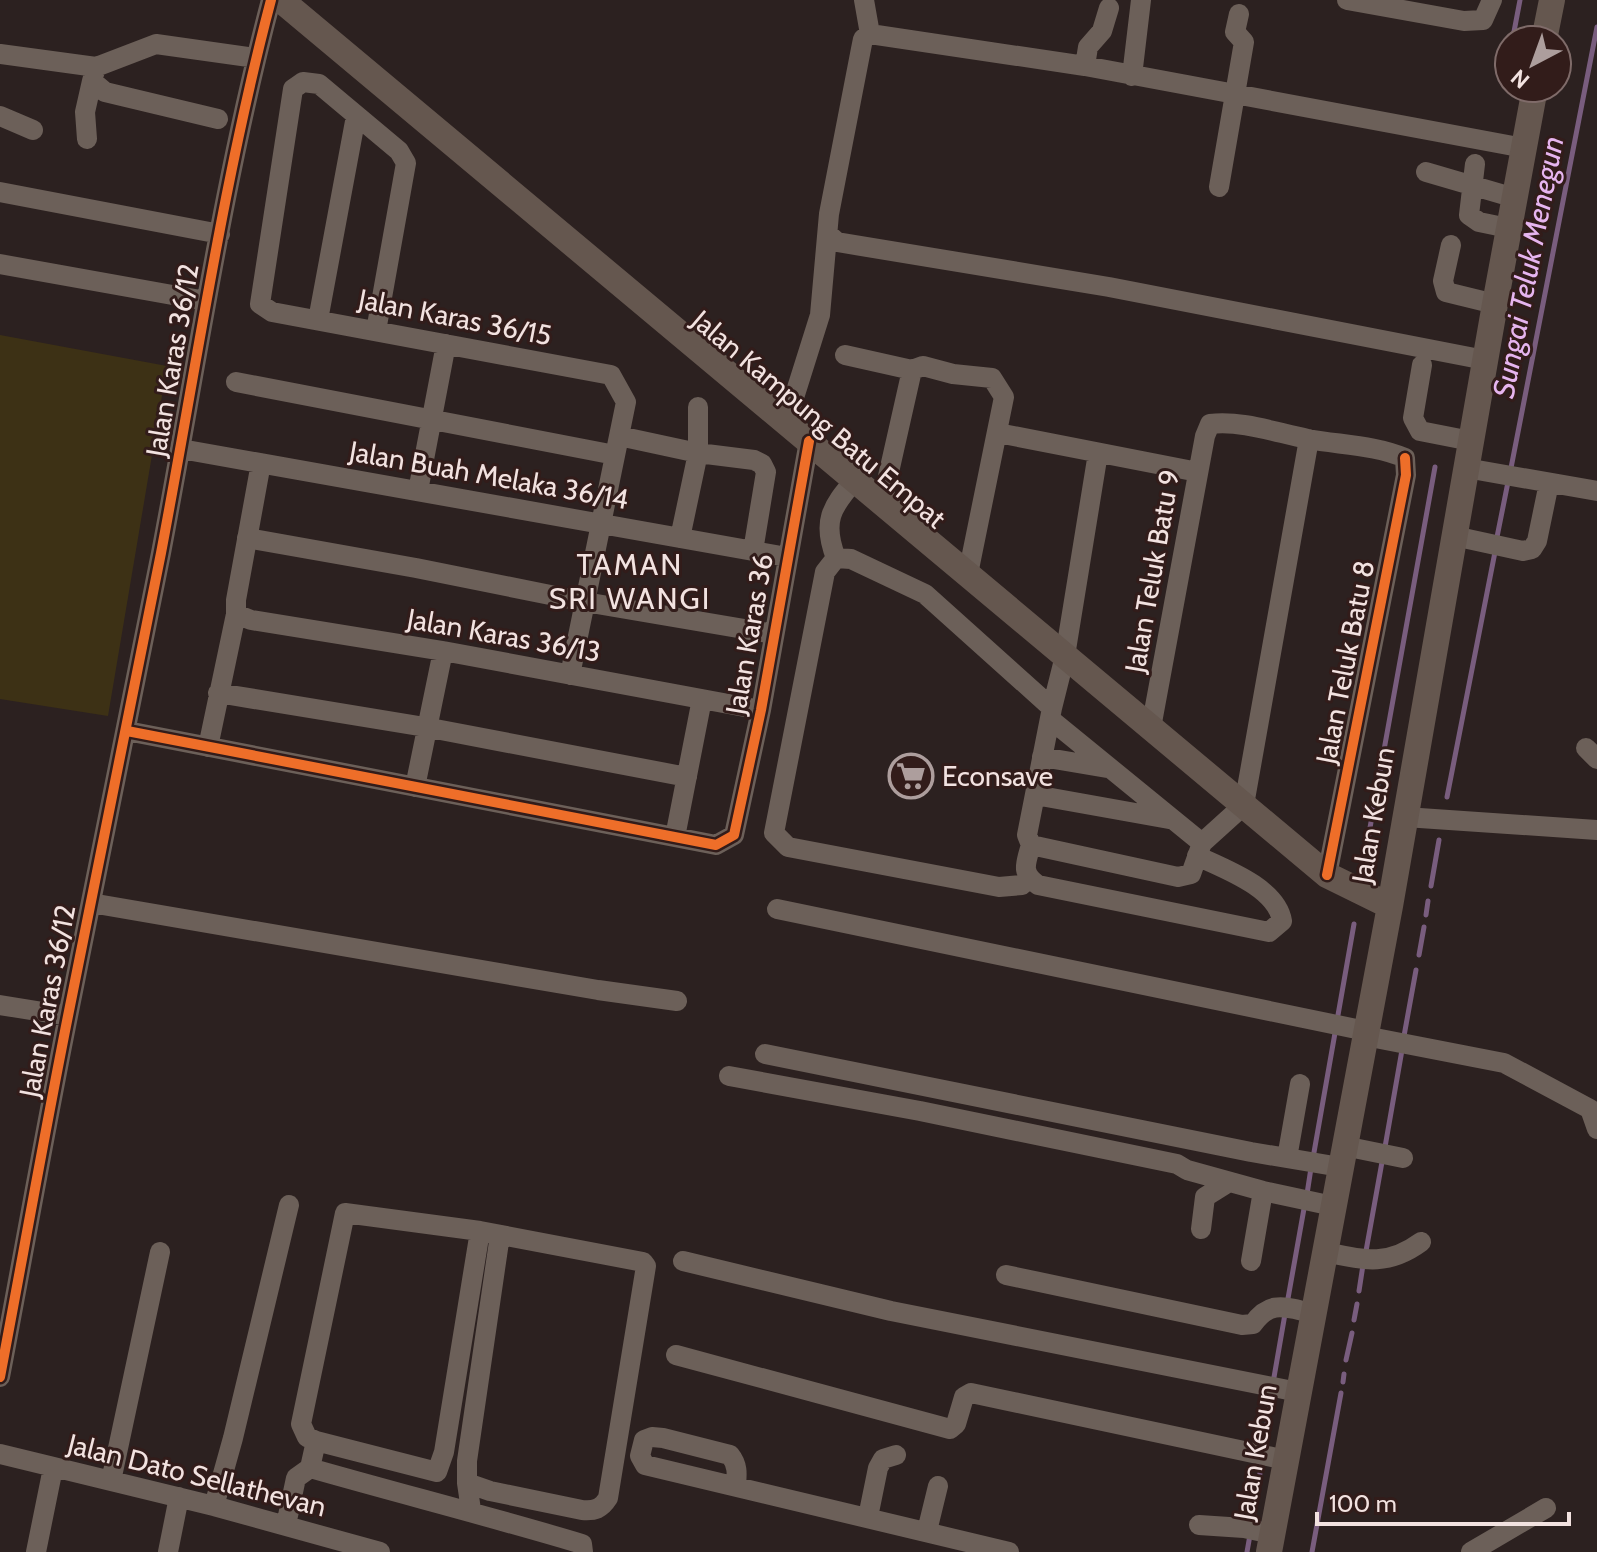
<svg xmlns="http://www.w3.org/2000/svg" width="1597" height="1552" font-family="Cabin,sans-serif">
<rect width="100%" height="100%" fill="#2c2120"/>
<path fill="#3d3115" d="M0 335 167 366 108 716 0 699Z"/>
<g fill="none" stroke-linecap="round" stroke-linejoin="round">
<path stroke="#795d7e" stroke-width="5" d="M1513 37 1520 0
M1511 468 1597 27
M1497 537 1508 482
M1447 797 1495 552
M1364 861 1435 467
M1431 886 1439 840
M1426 915 1428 901
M1419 955 1424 927
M1338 1015 1354 924
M1404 1036 1416 970
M1385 1147 1402 1050
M1313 1158 1335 1033
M1307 1194 1311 1168
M1366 1251 1382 1162
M1359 1291 1363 1265
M1287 1304 1305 1203
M1354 1320 1357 1304
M1346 1360 1352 1333
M1343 1382 1344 1374
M1273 1383 1285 1314
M1263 1450 1272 1393
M1252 1525 1262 1460
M1247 1552 1250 1535
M1312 1552 1341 1393"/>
<path stroke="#6c6059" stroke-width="20" d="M864 0 870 34
M1347 0 1464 21 1483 20 1492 0
M0 54 96 67 156 44 256 58
M1085 66 1088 47 1102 31 1109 8
M96 67 92 81 105 92 218 119
M1132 76 1141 0
M0 116 33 130
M87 139 85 112 92 81
M1475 164 1469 215 1479 222 1508 228
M1426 172 1515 198
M1219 187 1244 42 1235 32 1239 14
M0 192 220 234
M828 234 837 242 1109 287 1485 360
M1451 245 1443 281 1446 292 1495 304
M0 264 206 301
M318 320 356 116
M376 331 406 163 399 151 319 84 303 82 293 89 260 304 272 312 611 375 626 402 570 675
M845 355 912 370
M1422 365 1413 418 1420 431 1471 441
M236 382 615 455
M786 423 820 315 829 214 861 49 863 39 870 34 1085 66 1524 148
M998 433 1198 472
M619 436 698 453 754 460 762 464 766 472 753 551
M181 449 787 557
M1098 453 1065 656 1052 708 1027 835 1031 845 1178 877 1191 874 1202 843 1244 805 1309 439
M1466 468 1597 491
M418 491 446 344
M882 503 912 370 923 366 953 374 992 378 1004 397 968 574
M1454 536 1523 551 1532 549 1537 541 1549 483
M247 538 416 568 585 602 774 634
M680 538 698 453V407
M836 558C822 522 831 507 855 480
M236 614 251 620 443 651 761 710
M218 693 425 727 687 777
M1050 719 1202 843
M1151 728 1205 436 1210 424C1242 420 1277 433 1308 439 1340 445 1375 445 1405 458L1406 475 1327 875
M127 731 716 845 734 835 761 710 809 441
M208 747 236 614V600L261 463
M1586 748 1597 759
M1042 757 1107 768
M415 787 443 651
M1035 795 1169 819
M1405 817 1597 830
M675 837 702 699
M1031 845C1026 863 1020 873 1038 885L1269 932 1282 921C1277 888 1225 869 1197 856
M1028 878 1022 885 999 887 788 847 774 833 825 572 836 558 851 559 925 594 1052 708
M91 903 598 990 677 1001
M777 909 1366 1031
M0 1005 68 1016
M1365 1036 1504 1063 1590 1109 1597 1129
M765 1054 1251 1152 1340 1167
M729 1076 920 1111 1177 1164 1187 1170 1263 1191 1333 1206
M1344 1146 1403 1158
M1287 1158 1300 1084
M1201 1229 1205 1197 1229 1182
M1325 1252C1363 1260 1387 1267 1421 1242
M683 1261 891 1311 1298 1392
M1251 1261 1263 1191
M1006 1275 1242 1325 1253 1324C1271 1299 1286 1308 1313 1313
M676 1355 950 1429 956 1424 964 1397 971 1393 1286 1460
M0 1377C23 1256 44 1136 68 1016 98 862 131 708 161 553 196 369 223 182 271 0
M316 1441 437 1472 444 1452 480 1231
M0 1454 214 1506 380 1552
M310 1468 316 1441 307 1437 301 1424 345 1213 480 1231 643 1262 646 1266 608 1498C601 1509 595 1511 582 1510L490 1491 467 1483 471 1510
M111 1481 160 1252
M467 1483V1461L500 1235
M736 1485C737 1474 738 1465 730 1455L663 1438 652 1437 644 1440 640 1456 645 1465 1009 1552
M214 1506 233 1438 289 1205
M868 1517 878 1468 883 1459 896 1455
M286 1525 296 1478 310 1468C401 1494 492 1517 582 1544L583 1552
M1199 1525 1244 1528 1272 1534
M927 1531 938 1486
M36 1552 53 1468
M168 1552 179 1497
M1471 1552 1546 1508"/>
<path stroke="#65574f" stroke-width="26" d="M281 0 1327 875 1390 906
M1544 40 1552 0
M1269 1552 1390 906 1495 304 1535 88"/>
<g stroke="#321c1a" stroke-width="15">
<path id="cycleway" d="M127 731 716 845 734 835 761 710 809 441
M1327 875 1406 475 1405 458
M0 1377C23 1256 44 1136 68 1016 98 862 131 708 161 553 196 369 223 182 271 0"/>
</g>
<use href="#cycleway" stroke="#ee6e29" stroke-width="10"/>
</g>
<defs>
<g id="supermarket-ring" transform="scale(2.3)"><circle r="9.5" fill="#321c1a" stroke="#ad9e9d" stroke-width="1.5"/><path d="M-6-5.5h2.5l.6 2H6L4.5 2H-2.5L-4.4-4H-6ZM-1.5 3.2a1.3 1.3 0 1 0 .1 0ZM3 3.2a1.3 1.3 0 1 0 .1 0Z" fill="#ad9e9d"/></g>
</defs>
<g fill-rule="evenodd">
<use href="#supermarket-ring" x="911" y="776"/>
</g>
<g text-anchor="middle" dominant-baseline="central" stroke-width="6" stroke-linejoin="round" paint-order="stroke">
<g font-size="28" fill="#f2e2e0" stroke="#321c1a">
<text transform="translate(455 317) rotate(11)">Jalan Karas 36/15</text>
<text transform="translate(172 360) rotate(-80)">Jalan Karas 36/12</text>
<text transform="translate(819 419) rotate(40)">Jalan Kampung Batu Empat</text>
<text transform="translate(489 475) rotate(10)">Jalan Buah Melaka 36/14</text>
<text transform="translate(1152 571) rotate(-80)">Jalan Teluk Batu 9</text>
<text transform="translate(749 634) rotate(-80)">Jalan Karas 36</text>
<text transform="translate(504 635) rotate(10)">Jalan Karas 36/13</text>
<text transform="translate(1345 662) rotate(-79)">Jalan Teluk Batu 8</text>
<text transform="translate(1373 815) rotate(-80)">Jalan Kebun</text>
<text transform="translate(47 1001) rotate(-79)">Jalan Karas 36/12</text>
<text transform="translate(1255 1452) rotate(-80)">Jalan Kebun</text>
<text transform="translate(197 1475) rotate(14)">Jalan Dato Sellathevan</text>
</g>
<g font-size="28" fill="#f2e2e0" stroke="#321c1a" text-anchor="start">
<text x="942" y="776">Econsave</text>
</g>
<g font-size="30" font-style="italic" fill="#e6b5ef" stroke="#321c1a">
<text transform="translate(1528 267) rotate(-79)">Sungai Teluk Menegun</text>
</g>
<g font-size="30" letter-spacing="2" fill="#f2e2e0" stroke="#321c1a">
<text x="630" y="564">TAMAN<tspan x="630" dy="34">SRI WANGI</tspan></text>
</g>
</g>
<g transform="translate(1533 64) rotate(221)"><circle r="38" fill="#321c1a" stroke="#7f6b69" stroke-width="2"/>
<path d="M0-6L14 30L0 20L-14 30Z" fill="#ad9e9d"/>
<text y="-12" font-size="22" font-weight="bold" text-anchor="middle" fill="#f2e2e0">N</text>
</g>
<path d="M1317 1512v12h252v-12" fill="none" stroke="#f2e2e0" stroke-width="4"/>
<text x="1329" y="1512" font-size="24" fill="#f2e2e0" stroke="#321c1a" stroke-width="6" paint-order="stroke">100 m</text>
</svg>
